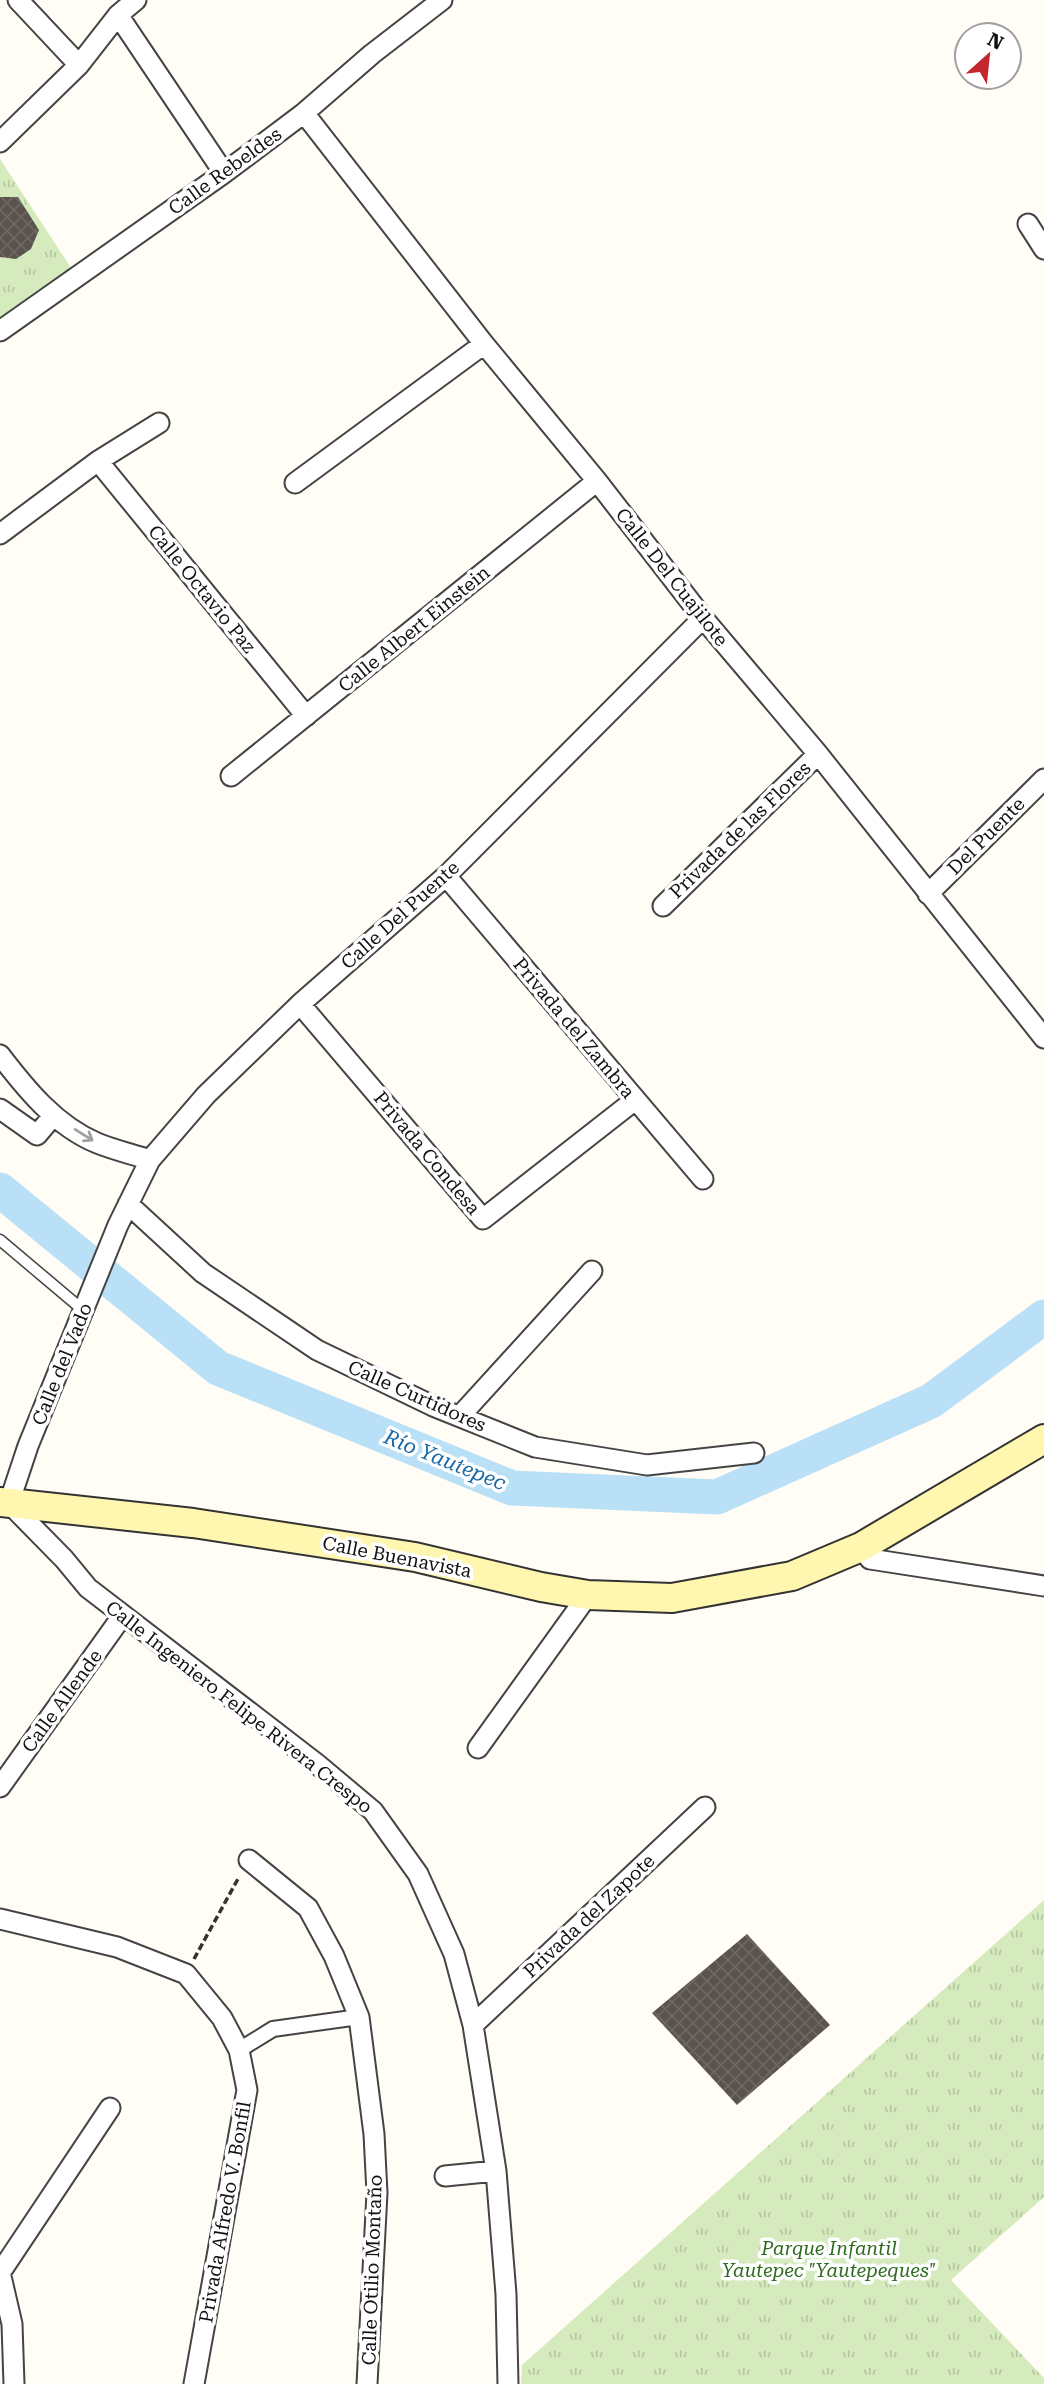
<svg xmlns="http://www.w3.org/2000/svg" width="1044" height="2384" font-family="'Roboto Serif',serif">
<defs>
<pattern id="grass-tufts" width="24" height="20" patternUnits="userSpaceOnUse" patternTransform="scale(1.75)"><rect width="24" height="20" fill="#d5ebbd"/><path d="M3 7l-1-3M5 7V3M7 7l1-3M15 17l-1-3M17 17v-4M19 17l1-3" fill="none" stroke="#b6c8a1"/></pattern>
<pattern id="building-cross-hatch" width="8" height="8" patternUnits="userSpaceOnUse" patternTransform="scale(1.75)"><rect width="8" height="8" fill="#5a524d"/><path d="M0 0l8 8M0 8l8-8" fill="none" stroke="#6d6662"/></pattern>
</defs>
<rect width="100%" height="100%" fill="#fffdf5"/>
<path fill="url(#grass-tufts)" d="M0 159 73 271 0 320Z
M1044 1900V2197L951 2280 1044 2378V2384H521L522 2365Z"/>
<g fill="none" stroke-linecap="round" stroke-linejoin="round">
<path stroke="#b9e0f7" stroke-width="35" d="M0 1190 218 1368 512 1488 717 1497 931 1401 1044 1317"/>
</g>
<path fill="url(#building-cross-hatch)" d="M0 197H18L39 230 31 249 16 259 0 257Z
M747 1934 830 2025 737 2105 652 2013Z"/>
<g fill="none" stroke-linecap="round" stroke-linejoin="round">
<g stroke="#444" stroke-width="13">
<path id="service" d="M0 1240 83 1310"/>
</g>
<g stroke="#444" stroke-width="18">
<path id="pedestrian" d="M239 2050 273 2029 359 2017"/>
</g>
<g stroke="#444" stroke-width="23">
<path id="minor" d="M18 0 79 65
M118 15 224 173
M304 113 484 344 597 481 703 618 818 754 1044 1038
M0 142 79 65 118 15 136 0
M1028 224 1044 249
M0 331 224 173 304 113 372 54 442 0
M98 461 306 716
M295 483 484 344
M0 534 98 461 159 423
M231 776 597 481
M446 876 703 1179
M928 894 1044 779
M663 906 818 754
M300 1004 483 1219 635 1100
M0 1055C26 1089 56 1126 97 1143 114 1150 132 1154 150 1160
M0 1109 37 1135 53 1116
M128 1204 203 1273 317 1350 433 1406 535 1447 647 1465 754 1453
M460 1416 592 1271
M861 1547 870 1559 1044 1586
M478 1748 588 1595
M0 1787 123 1615
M249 1860 308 1908 334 1956 359 2017 374 2134 377 2193 367 2384
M0 1919 117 1947 186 1974 222 2018 239 2050 247 2090 194 2384
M473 2025 705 1807
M445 2176 496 2171
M0 2272 12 2324 14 2384
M0 2273 110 2108
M508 2384 506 2294 496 2171 473 2025 454 1954 418 1874 373 1811 317 1764 88 1588 64 1559 9 1503 28 1446 118 1225 150 1160 206 1095 300 1004 446 876 703 618"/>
</g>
<g stroke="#333" stroke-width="32">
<path id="secondary" d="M0 1502 193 1523 415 1557 541 1587 588 1595 672 1598 792 1576 861 1547 1044 1439"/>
</g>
<path stroke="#333" stroke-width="3.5" stroke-dasharray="7 3.5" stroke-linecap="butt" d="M194 1959 239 1877"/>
<use href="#service" stroke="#fff" stroke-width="10"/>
<use href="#pedestrian" stroke="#fff" stroke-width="14"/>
<use href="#minor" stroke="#fff" stroke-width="19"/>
<use href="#secondary" stroke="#fff6b0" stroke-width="28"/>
</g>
<defs><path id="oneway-shaft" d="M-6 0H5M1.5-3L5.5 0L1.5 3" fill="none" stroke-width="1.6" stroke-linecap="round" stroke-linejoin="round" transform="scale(1.75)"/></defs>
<use stroke="#a0a0a0" href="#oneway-shaft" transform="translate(84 1135) rotate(32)"/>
<g text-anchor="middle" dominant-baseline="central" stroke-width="7" stroke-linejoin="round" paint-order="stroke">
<g font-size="19" fill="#111" stroke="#fff">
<text transform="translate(225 171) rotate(-36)">Calle Rebeldes</text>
<text transform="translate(672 577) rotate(52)">Calle Del Cuajilote</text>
<text transform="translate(202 589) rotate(51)">Calle Octavio Paz</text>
<text transform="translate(414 629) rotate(-39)">Calle Albert Einstein</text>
<text transform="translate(740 830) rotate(-44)">Privada de las Flores</text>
<text transform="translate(986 836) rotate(-45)">Del Puente</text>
<text transform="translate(400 915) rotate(-42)">Calle Del Puente</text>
<text transform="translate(574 1028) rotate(50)">Privada del Zambra</text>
<text transform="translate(427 1153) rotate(50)">Privada Condesa</text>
<text transform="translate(62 1364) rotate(-68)">Calle del Vado</text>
<text transform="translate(417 1396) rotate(24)">Calle Curtidores</text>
<text transform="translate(397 1557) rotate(11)">Calle Buenavista</text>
<text transform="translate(62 1701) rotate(-54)">Calle Allende</text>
<text transform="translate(239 1707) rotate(38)">Calle Ingeniero Felipe Rivera Crespo</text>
<text transform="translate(589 1916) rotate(-43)">Privada del Zapote</text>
<text transform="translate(225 2212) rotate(-80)">Privada Alfredo V. Bonfil</text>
<text transform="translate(372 2270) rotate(-88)">Calle Otilio Montaño</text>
</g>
<g font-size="19" font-style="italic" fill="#2f6b1f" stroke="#fff">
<text x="829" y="2248">Parque Infantil<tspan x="829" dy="22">Yautepec "Yautepeques"</tspan></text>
</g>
<g font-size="21" font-style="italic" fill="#1768a6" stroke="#fff">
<text transform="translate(445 1460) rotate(22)">Río Yautepec</text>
</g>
</g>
<g transform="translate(988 56) rotate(27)"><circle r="33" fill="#ffffff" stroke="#a0a0a0" stroke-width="2"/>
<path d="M0-5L12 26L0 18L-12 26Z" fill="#c4262e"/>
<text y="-10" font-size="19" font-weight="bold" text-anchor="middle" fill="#111111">N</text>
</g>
</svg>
